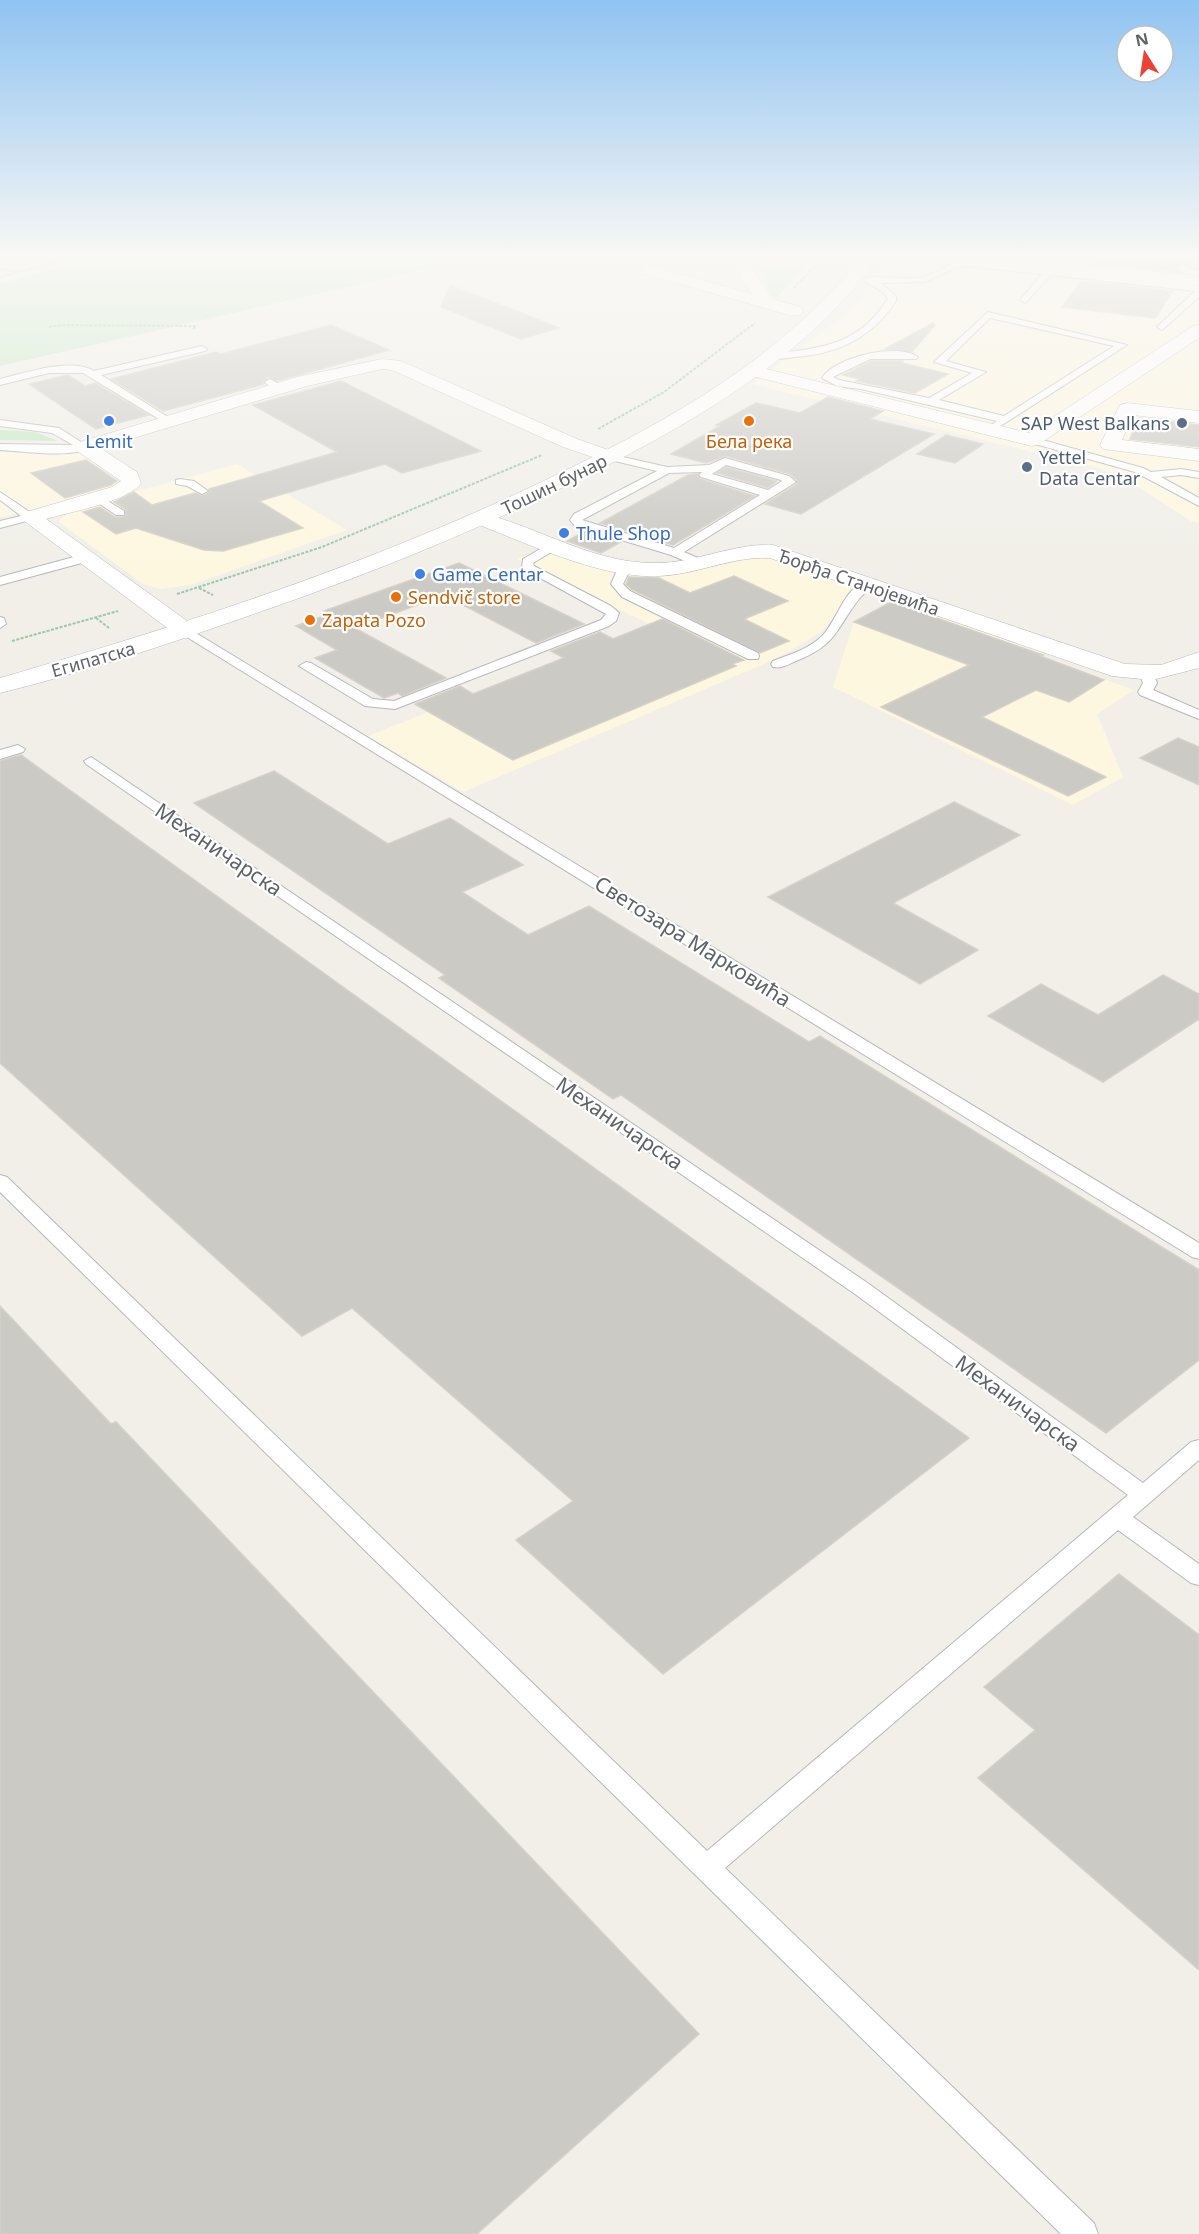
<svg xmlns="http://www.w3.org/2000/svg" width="1199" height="2234" font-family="'Noto Sans',sans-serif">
<rect width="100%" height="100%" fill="#f1efe8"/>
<path fill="#fef7e0" d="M893 255H997L1199 277V523L1191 521 1132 483 1099 468 752 384 842 317 876 281Z
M0 452 81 453 120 484 111 490 0 518Z
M237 464 347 530 190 585 161 589 143 584 59 522 60 518 68 514 111 498Z
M552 544 634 569 753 551 856 586 823 631 778 658 463 792 368 736 649 624 517 559Z
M895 600 1044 654 1041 657 1134 690 1097 714 1123 777 1073 805 833 687 854 622Z"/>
<path fill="#c5e8c5" d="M65 255H184L277 259 489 255 0 366V283L68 265Z
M804 255H817L776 298 770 294 758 262H786Z
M0 430 35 432 58 441 0 440Z"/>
<path fill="#cccac5" stroke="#d6d1c6" stroke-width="1.5" d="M1102 255H1196L1189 266 1182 262 1177 265 1179 272 1095 263Z
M1082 281 1173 291 1155 318 1062 307Z
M450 285 514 310 559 328 521 339 441 307Z
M933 323 935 325 912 352 885 349Z
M331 325 389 350 277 381 269 377 263 382 264 384 163 411 111 379 216 352 221 354Z
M871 361H903L902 363 948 374 915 393 856 381 860 379 843 375Z
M68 375 85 386 95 383 149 415 96 429 29 384Z
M341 381 481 451 402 473 385 464 259 501 303 528 223 551 204 550 136 528 116 534 83 512 100 507 115 517H124L126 515 125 509 114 502 134 492 152 505 195 493 203 496 210 492 209 489 337 452 253 405Z
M828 397 883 411 870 419 934 434 801 514 765 504 797 484V480L790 474 726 456 706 463 671 454 720 426 716 425 756 403 800 413Z
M1138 418 1199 425V447L1130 439Z
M946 435 983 444 955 463 917 454Z
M86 460 117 481 111 485 65 498 31 473Z
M726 467 777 481 768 488 717 473Z
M697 474 700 479 755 496 673 545 600 523 688 475Z
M585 531 621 542 601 553 567 541Z
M459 563 584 624 536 643 444 595 355 628 324 611Z
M734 576 788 601 744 619 789 641 760 653 631 589 626 584 629 577 659 578 690 593Z
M891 602 1043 655 1040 656 1104 680 1069 702 1036 690 982 717 1106 777 1068 796 881 707 969 665 854 622Z
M329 614 446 678 402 696 398 693 384 698 315 658 337 650 296 626Z
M662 619 744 660 732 664 736 666 513 760 415 704 460 686 473 694 564 658 551 651 600 632 613 639Z
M1178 738 1199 747V785L1140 758Z
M21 755 969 1438 663 1674 516 1540 573 1501 352 1308 302 1336 0 1063V761Z
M274 771 388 844 450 818 523 865 462 892 528 935 589 906 809 1042 820 1036 1199 1270V1360L1106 1433 621 1095 613 1099 439 978 445 975 194 803Z
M954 802 1020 835 893 903 978 950 920 984 768 897Z
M1163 975 1199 994V1019L1103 1082 988 1016 1041 984 1098 1015Z
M0 1306 111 1424 116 1422 699 2034 477 2234H0Z
M1119 1574 1199 1635V1970L978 1778 1035 1730 984 1687Z"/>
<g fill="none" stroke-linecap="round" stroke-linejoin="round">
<g stroke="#b5b8bc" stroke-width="2">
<path id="lane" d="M1043 255H1067L1070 257 1066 260Z
M967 260 1199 286V297L1162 330 1157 327 1159 325 1195 291 1051 275 1025 303 1020 300 1042 274 967 266 955 268 925 282 881 283 896 296V301C872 338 837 354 795 357 786 358 775 361 768 356L773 353C821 349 861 344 888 298L883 292 866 282V278C884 275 904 281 923 277 939 273 950 261 967 260Z
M1182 264 1189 269 1199 270V276L1183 273 1178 267Z
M988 312 1127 345 991 432 986 429 997 421 861 389 837 386 822 378C835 357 897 342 918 357L916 359H870L833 377 839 380 929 398 972 373 934 362ZM990 318 1114 346 1004 416 939 400 986 372 946 361Z
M202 346 207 349 205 351 101 375 171 419V423L167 424 83 373H49L0 385V379C24 373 71 357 94 371Z
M270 379 284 387V391C277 393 269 387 265 382Z
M0 420 59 428 89 447C74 459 21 451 0 450V444L73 445 52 433 0 426Z
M1032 437 1143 468 1151 472 1181 469 1199 472V478L1181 475 1161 477 1199 498V506L1135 472 1028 442V438Z
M610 454 667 467 709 465 725 458 789 476 796 482 684 552 705 561 707 564 701 568 671 555 575 526 570 520 574 514 657 471 606 459V455ZM726 465 781 480 782 481 768 490 712 474ZM702 472 699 475 701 477 760 495 674 548 582 520 669 473Z
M180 479 194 481 208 491 202 494 187 486 176 484V480Z
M0 492 34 515V519L0 528V521L21 516 0 500Z
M98 495 124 511V515H116L94 500V496Z
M554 541 560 545 558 548 533 563 534 566 611 606 619 613 616 621 609 626 395 709 365 706 299 666 306 662 311 663 373 699 394 701 601 620 606 614 522 568 523 559Z
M85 554 89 555V561L0 585V577Z
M625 564 631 568 623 584 630 591 758 653 759 656 758 659H748L622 597 611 584 617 570Z
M866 581 872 585C868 590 863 594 859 599 835 630 837 645 796 661 789 664 782 669 773 667L771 664 773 661C790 654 810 649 823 635 837 620 845 587 866 581Z
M0 617 4 618 6 624 0 628Z
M186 627 1199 1243V1259L1192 1257 182 634 180 631 182 628Z
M1147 670 1152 671 1157 683 1153 690 1199 710V719L1140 695 1138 692 1143 683 1140 674Z
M18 745 25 749 23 752 0 759V750Z
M91 757 869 1284 1143 1483 1191 1442 1199 1440V1460L1133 1517 1199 1564V1585L1191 1583 1118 1530 725 1868 1094 2223 1098 2234H1061L0 1192V1175L7 1177 707 1851 1128 1495 855 1294 86 764 84 761Z"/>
</g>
<g stroke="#b5b8bc" stroke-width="1">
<path id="street" d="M728 255H744L772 299 801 307 803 311 801 315H789L642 273 640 270 648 265 752 294Z
M938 255H989L1199 276V286L946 260Z
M1199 325V338L1039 444 1032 446 748 375 745 371 748 367 754 366 1029 433 1193 326Z
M382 359 401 361 577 439 617 453 620 457 617 461 610 463 563 447 392 370 382 369 307 386 100 448 137 472 141 483C128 502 69 512 46 519L194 626 198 631 194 636 186 638 178 636 19 517 23 513 112 487 121 481 77 451 74 447 77 443 297 377Z
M1127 403 1199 411V423L1133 415 1122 440 1199 449V461L1103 449 1100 445 1120 405Z
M481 513C539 527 594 564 656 563 696 563 733 543 773 545L1125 664 1161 665 1199 652V668L1152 680 1112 676 770 558C732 556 696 575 658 576 601 579 527 543 474 523L470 519 474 515Z"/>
</g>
<g stroke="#b6babf" stroke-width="1">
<path id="secondary" d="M864 255H880C807 358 693 423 582 478 480 529 375 572 268 609 180 640 90 671 0 693V678C190 623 378 562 556 475 674 418 781 358 864 255Z"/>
</g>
<path stroke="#9cc7a9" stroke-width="2" stroke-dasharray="3 1.5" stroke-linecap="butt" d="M221 255H340
M0 269 14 272
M0 277 54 263 58 255
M794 288 826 255
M49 327 63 325 196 326 193 329
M598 429 664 392 755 323
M749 447 763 439
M199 588 213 595
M177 594 322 547 542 455
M96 618 109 628
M12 641 118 611"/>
<use href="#lane" fill="#fff" fill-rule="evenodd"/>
<use href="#street" fill="#fff" fill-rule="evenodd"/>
<use href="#secondary" fill="#fff" fill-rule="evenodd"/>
</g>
<linearGradient id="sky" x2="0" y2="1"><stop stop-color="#8fc3f1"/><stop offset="0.45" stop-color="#f9f8f5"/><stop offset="1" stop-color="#f9f8f5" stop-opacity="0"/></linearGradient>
<rect width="1199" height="567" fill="url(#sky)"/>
<g fill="#3f7fe0" stroke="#fff" stroke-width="2">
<circle cx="109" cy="421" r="6"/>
<circle cx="564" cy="533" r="6"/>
<circle cx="420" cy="574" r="6"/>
</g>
<g fill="#e8710a" stroke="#fff" stroke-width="2">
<circle cx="749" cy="421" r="6"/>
<circle cx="396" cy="597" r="6"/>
<circle cx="310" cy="620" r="6"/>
</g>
<g fill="#5c6f8a" stroke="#fff" stroke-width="2">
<circle cx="1182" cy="423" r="6"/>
<circle cx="1027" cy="467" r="6"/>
</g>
<g text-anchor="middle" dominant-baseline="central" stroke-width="4.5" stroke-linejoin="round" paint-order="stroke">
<g font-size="18" fill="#4e5e75" stroke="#fff" text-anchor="end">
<text x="1170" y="423">SAP West Balkans</text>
<text x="1039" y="457" text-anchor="start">Yettel<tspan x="1039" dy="21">Data Centar</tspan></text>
</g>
<g font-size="18" fill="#366cbe" stroke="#fff" text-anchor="start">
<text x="109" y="441" text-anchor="middle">Lemit</text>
<text x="576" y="533">Thule Shop</text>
<text x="432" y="574">Game Centar</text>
</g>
<g font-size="18" fill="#c56008" stroke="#fff" text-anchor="start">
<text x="749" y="441" text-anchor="middle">Бела река</text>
<text x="408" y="597">Sendvič store</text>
<text x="322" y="620">Zapata Pozo</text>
</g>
<g font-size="18" fill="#5f6368" stroke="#fff">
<text transform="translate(554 484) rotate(-26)">Тошин бунар</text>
<text transform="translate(859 582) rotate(19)">Ђорђа Станојевића</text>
<text transform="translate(93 659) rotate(-16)">Египатска</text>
</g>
<g font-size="21" fill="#5f6368" stroke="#fff">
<text transform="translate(219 849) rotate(34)">Механичарска</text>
<text transform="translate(693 941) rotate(32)">Светозара Марковића</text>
<text transform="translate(620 1123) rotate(34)">Механичарска</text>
<text transform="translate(1018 1403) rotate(36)">Механичарска</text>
</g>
</g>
<g transform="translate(1145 54) rotate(348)"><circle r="28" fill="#ffffff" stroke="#bfc1c3" stroke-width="1.5"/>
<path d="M0-4.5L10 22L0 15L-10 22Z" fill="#ea4335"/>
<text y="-9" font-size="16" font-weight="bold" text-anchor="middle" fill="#5f6368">N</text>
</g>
</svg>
